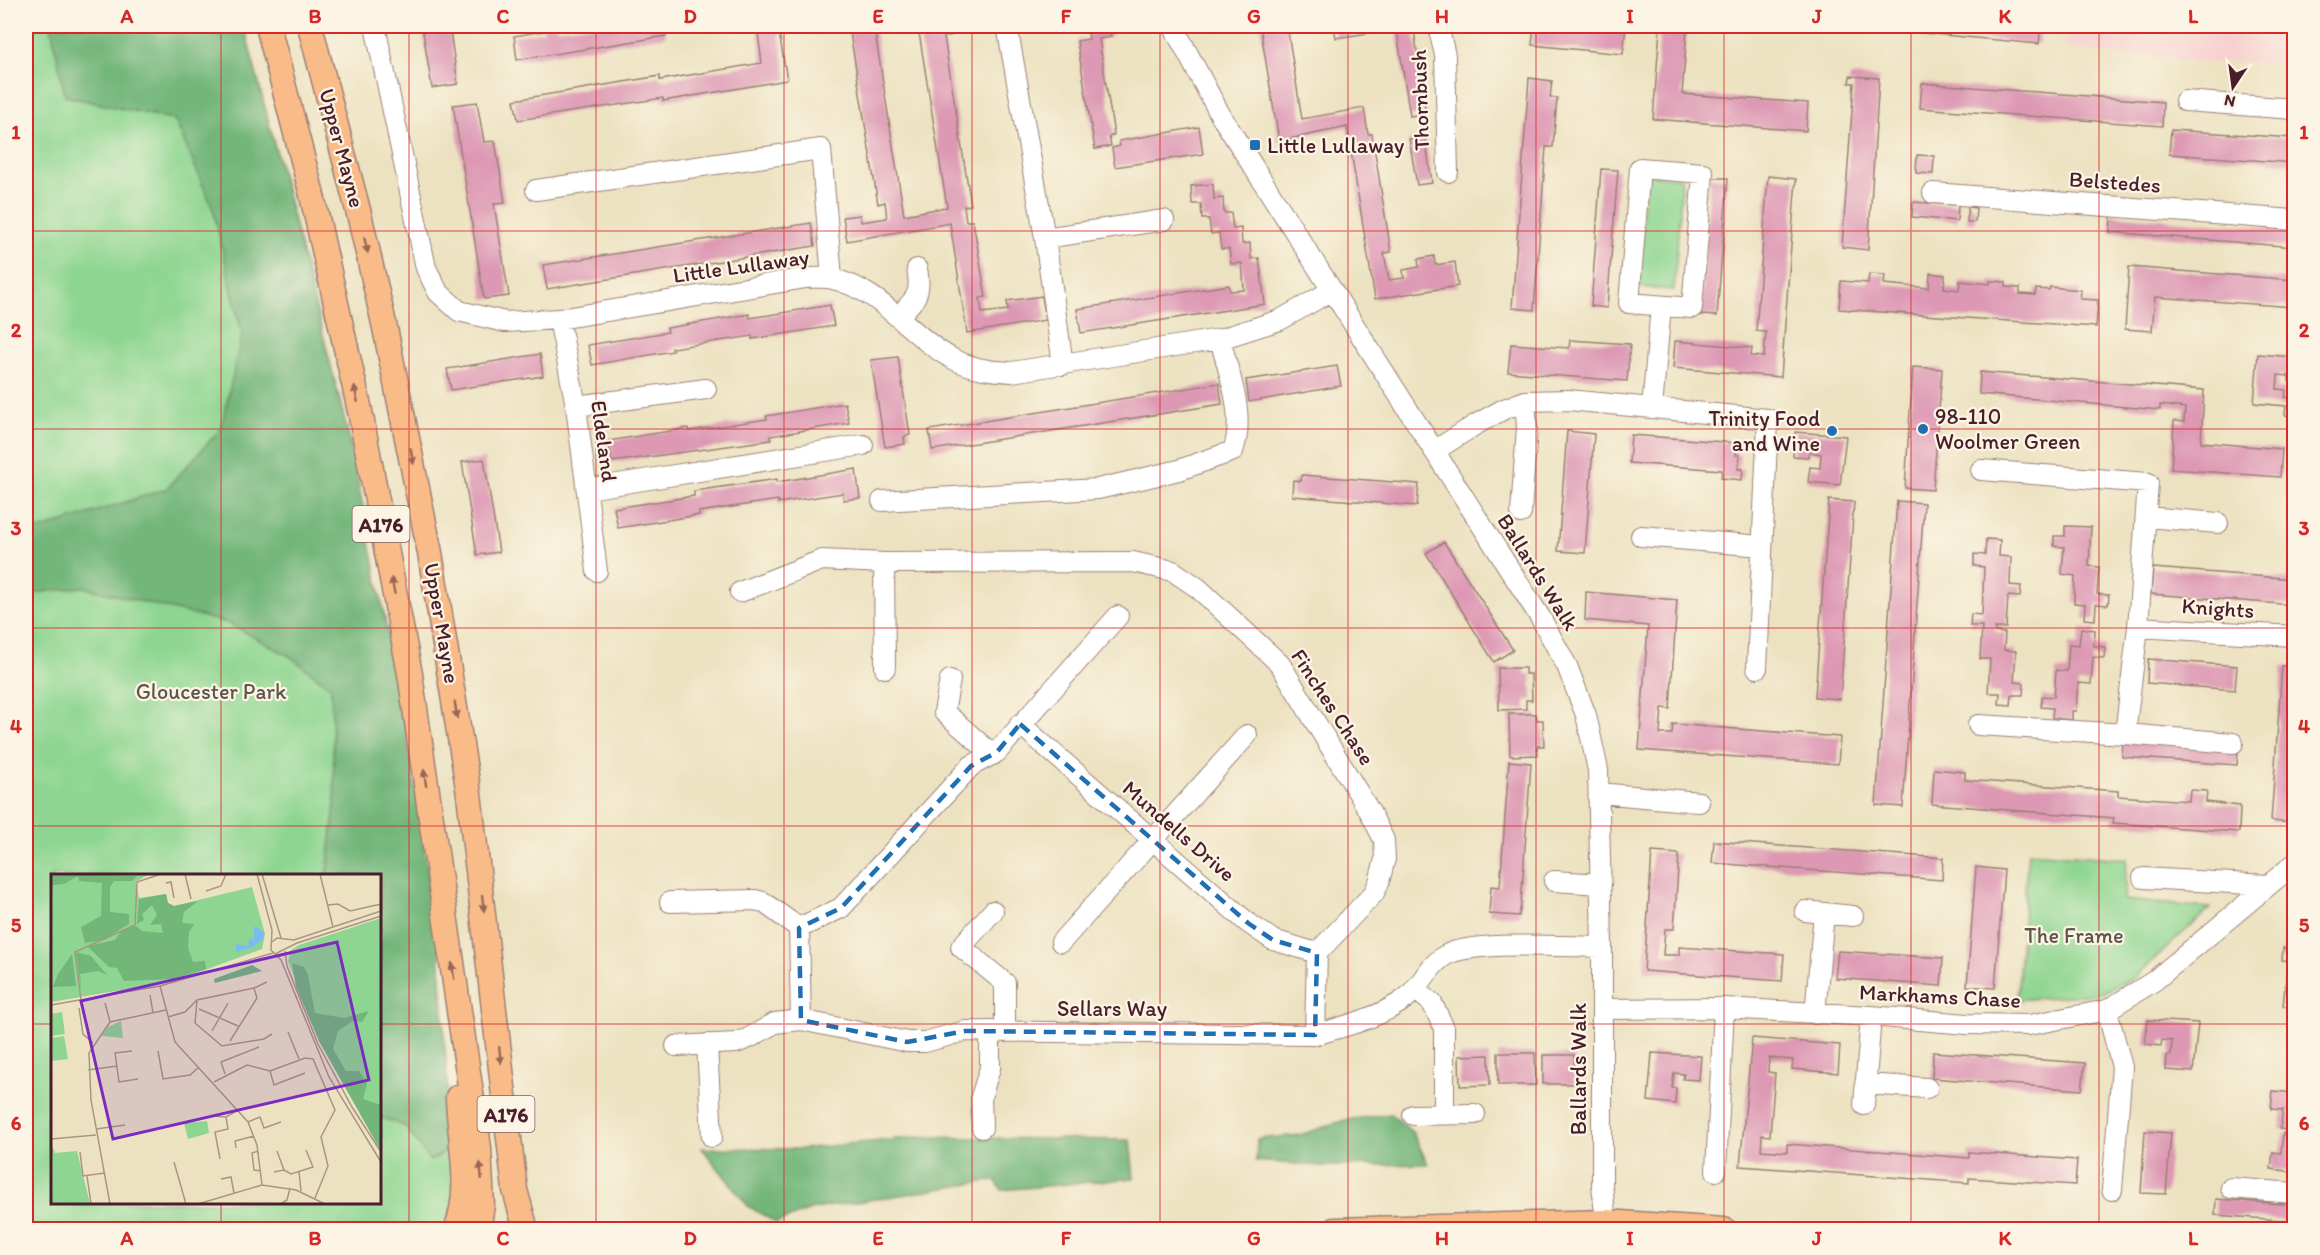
<svg xmlns="http://www.w3.org/2000/svg" width="2320" height="1255" font-family="Itim,sans-serif">
<rect width="100%" height="100%" fill="#fcf5e5"/>
<filter id="ink" filterUnits="userSpaceOnUse"><feTurbulence type="fractalNoise" baseFrequency=".0167" numOctaves="2"/><feDisplacementMap in="SourceGraphic" scale="12" xChannelSelector="R" yChannelSelector="G"/><feConvolveMatrix kernelMatrix="1 2 1 2 8 2 1 2 1" color-interpolation-filters="sRGB"/></filter>
<filter id="wash" filterUnits="userSpaceOnUse"><feTurbulence type="fractalNoise" baseFrequency=".008" numOctaves="4" result="noise"/><feDisplacementMap in="SourceGraphic" scale="24" xChannelSelector="R" yChannelSelector="G"/><feGaussianBlur stdDeviation="1.35" result="paint"/><feColorMatrix in="noise" values="0 0 0 0 0 0 0 0 0 0 0 0 0 0 0 0 0 1.4 0 .05"/><feComposite in="paint" operator="in"/></filter>
<g filter="url(#wash)">
<rect width="100%" height="100%" fill="#ece2c1"/>
<path fill="#f7d0cf" d="M2065 26H2294V62H2208L2064 49Z"/>
<path fill="#8dd590" stroke="#6c7a5e" stroke-width="1.5" fill-rule="evenodd" d="M26 26H244L350 441 457 1190 446 1229H26ZM52 876H380V1202H52Z
M1645 175 1682 178 1674 290 1638 287Z
M2028 852 2127 859 2124 900 2210 908 2134 978 2099 994 2017 1000Z"/>
<path fill="#72b67a" stroke="#5e6a52" stroke-width="1.5" d="M51 26H244L350 441 405 721 439 945 451 1148 430 1161 406 1127 380 1117V876L327 875 335 804 331 688 291 657 228 623 83 587 26 594V534L166 489 221 429 242 334 213 209 175 120 65 96Z
M1391 1114 1413 1133 1428 1164 1323 1166 1256 1161 1257 1139 1300 1135 1345 1120Z
M919 1137 1130 1140 1134 1178 1002 1190 995 1180 813 1209 776 1223 748 1206 702 1148 799 1149Z"/>
<g id="blocks">
<path fill="#dd98b4" d="M422 26H460V30L450 31 458 84 432 88Z
M543 26H557V29L580 26H665L666 36 517 60 514 36 544 31Z
M757 26H778L787 80 663 101V98L518 120 514 100 660 76V80L762 63Z
M849 26H874L904 215 947 207 918 26H952L954 35 944 37 971 205 964 206 966 221H973L986 297 980 298 982 313 1008 310 1007 301 1042 296 1046 320 967 333 950 223 847 241 843 217 860 215 861 222 887 218 885 202 878 204Z
M1087 26H1109L1111 37 1099 39 1114 135 1109 137 1111 146 1095 149 1077 41 1089 39Z
M1260 26H1287L1302 119 1364 108 1368 134H1372L1391 252 1384 253 1389 280 1404 278 1403 270 1419 267 1418 259 1434 256 1435 265 1455 262 1458 286 1375 299 1347 127 1279 141Z
M1334 26H1395L1396 29 1336 38Z
M1534 26H1626L1623 54 1532 45Z
M1870 26H2041L2039 44 1870 28Z
M1660 28 1687 30 1682 94 1808 103 1806 131 1653 119Z
M1414 30 1426 113 1410 116 1397 32Z
M1850 76 1879 78 1868 250 1842 247 1854 83H1849Z
M1529 78 1552 81 1550 98H1557L1553 147H1546L1534 310 1512 308Z
M1922 83 2163 102 2162 126 1920 108Z
M477 102 484 142 495 141 505 203 494 204 509 296 484 299 453 105Z
M1199 127 1203 154 1115 167 1112 148 1120 146 1119 141Z
M2171 130 2294 138V163L2169 154Z
M1425 137 1432 183 1417 185 1409 139Z
M1917 155 1934 156 1933 174 1916 173Z
M1601 169 1618 170 1607 308 1591 306Z
M1768 176 1796 179 1781 377 1673 368 1675 341 1752 348 1751 356 1764 357 1766 332 1756 331Z
M1710 178H1728L1717 316 1701 315Z
M1213 184 1214 199 1223 198 1224 213H1231L1233 229 1241 228 1242 244 1250 243 1251 259 1259 258 1265 304 1081 333 1077 309 1229 285 1230 291 1244 290 1242 263 1231 264 1229 249H1221L1219 233 1211 234 1209 219H1202L1201 204H1192L1191 186Z
M1913 202 1958 205 1957 221 1912 217Z
M1968 207 1976 208 1975 222H1967Z
M2111 215 2294 230V247L2110 232Z
M811 223 815 246 547 289 543 265Z
M2129 267 2294 280V307L2155 297 2152 331 2125 329Z
M1930 273 1945 275 1944 288 1959 290 1960 281 1990 284V281L2006 282V287L2020 288V294L2035 295 2036 289 2049 290 2050 287 2081 290 2080 299 2098 300 2096 327 1839 309 1841 281 1868 283 1869 274 1885 275 1884 284 1929 288Z
M830 305 834 326 752 339V336L672 348 673 351 592 365 588 345 668 332 667 328 749 314 750 318Z
M1570 340 1630 344 1627 381 1508 372 1511 344 1569 348Z
M540 354 543 376 451 390 447 369Z
M2258 354 2294 357V381H2289V376L2278 375 2277 389 2286 390 2285 397 2294 398V416L2285 415 2286 406 2254 403Z
M898 357 910 435 904 437 905 444 885 447 871 360Z
M1337 366 1341 386 1249 402 1246 380Z
M1913 367 1942 369 1933 490 1905 488Z
M1980 372 2204 390 2201 442 2282 449 2280 477 2171 469 2174 421 2184 422 2185 408 2160 405V410L1979 394Z
M1219 383 1222 404 932 450 929 430Z
M845 403 849 423 770 436 771 440 612 462 608 441 688 428 689 431 767 419 766 416Z
M1567 431 1594 434 1585 553 1558 551Z
M1795 432 1846 436 1840 485 1808 482 1810 467 1820 468 1821 454 1809 452 1808 457 1793 456Z
M1631 435 1737 443 1736 455H1740L1738 469H1743L1742 480 1721 478 1722 470 1629 463Z
M484 459 499 552 477 555 462 462Z
M856 469 860 498 844 500 843 493 778 503V500L699 512V515L618 528 614 508 694 496V491L777 479V482Z
M1302 475 1419 484 1417 506 1292 496 1293 480 1301 481Z
M1829 500 1854 502 1840 699 1815 697Z
M1897 501 1924 503 1903 807 1876 805Z
M2065 526 2091 527 2089 566 2099 567 2097 594 2109 595 2108 605 2096 604 2095 620 2084 619 2085 604 2074 603 2075 576 2062 574 2064 547 2054 546V536H2065Z
M1986 539 2000 540 1999 556 2011 557 2010 585 2021 586 2020 597 2008 596 2006 628H1995V632L2005 633 2004 650 2016 651 2014 682 2024 683 2023 695H2012L2011 705 1999 704 2000 693H1988L1990 659H1980L1982 626H1970L1971 614 1982 615 1984 567 1974 566V554L1985 555Z
M1444 542 1513 650 1494 662 1426 553Z
M2153 568 2294 579V605L2151 594Z
M1586 592 1677 600 1670 709 1662 708 1660 734H1672L1673 724 1840 737 1838 764 1639 750 1648 626 1585 620Z
M2081 628 2095 630 2094 646 2105 647 2104 658 2093 657 2091 684 2078 683 2076 711H2072V720L2052 718 2053 708 2041 707 2042 696 2054 697 2056 670 2067 671 2069 644 2079 645Z
M2148 659 2237 666 2235 690 2147 683Z
M2282 666 2294 667V823L2271 821Z
M1498 668H1525V674H1531L1532 700H1526V709L1499 710Z
M1509 714H1536L1537 720H1543L1544 746H1537L1538 755 1510 756Z
M2123 741 2238 750 2237 765 2122 757Z
M1509 761 1531 763 1521 904 1519 916 1489 914 1491 886 1500 887Z
M1934 769 1965 772V780L2118 791V796L2189 801 2190 790 2207 791 2206 802 2240 806 2239 832 2113 823 2114 818 1932 804Z
M1714 841 1943 858 1942 880 1712 863Z
M1652 852 1679 854 1674 929H1665L1663 955H1679V947L1784 954 1782 981 1644 971Z
M1976 867 2004 870 1995 988 1967 986Z
M2283 948 2294 949V961L2282 960Z
M1838 951 1943 958 1941 986 1835 978Z
M2287 969 2294 970V1008L2283 1006Z
M2148 1020 2198 1023 2193 1072 2166 1070 2167 1055H2171L2172 1041 2162 1040 2161 1046 2145 1044Z
M1752 1038 1840 1045 1838 1073 1792 1069 1793 1060 1769 1058 1768 1072 1775 1073 1770 1136 1762 1135 1761 1150 1787 1152V1144L1969 1158V1152L2077 1160 2075 1185 1969 1178V1183L1740 1166Z
M1933 1052 2085 1063 2082 1090 1932 1078Z
M2291 1052H2294V1090L2288 1089Z
M1498 1053H1535L1536 1085H1498Z
M1652 1053 1701 1056 1699 1080 1683 1079 1684 1074 1674 1073 1672 1088H1676L1675 1104 1648 1101Z
M1489 1055 1490 1085 1460 1086 1459 1056Z
M1543 1055H1574L1575 1084H1543Z
M2273 1091 2294 1093V1131L2280 1129 2283 1110 2271 1109Z
M2145 1131 2171 1133 2166 1194 2141 1193Z
M2283 1133 2294 1134V1172L2271 1169 2273 1152 2281 1153Z
M2216 1199 2294 1205V1221L2215 1215Z"/>
</g>
</g>
<g filter="url(#ink)">
<use href="#blocks" fill-opacity="0" stroke="#9b8076" stroke-width="1.5"/>
<g fill="none" stroke-linecap="round" stroke-linejoin="round">
<g stroke="#9b8076" stroke-width="22">
<path id="minor" d="M375 26 426 268 438 292 459 311 505 322 559 319 806 278C815 278 825 277 833 279 884 291 911 338 955 360 974 369 992 371 1012 372L1220 339 1280 320 1331 291
M1007 26 1045 238 1063 365
M1173 26 1221 116 1540 617 1567 666 1586 715 1598 770 1602 947V1185L1606 1222
M1438 26 1445 55 1448 172
M2185 101 2294 109
M1640 168 1703 173 1692 308 1629 303Z
M536 190 821 149 832 278
M1933 193 2294 220
M1045 238 1164 220
M899 316C916 298 922 294 917 269
M559 319 576 406 597 571
M576 406 706 389
M1652 408 1661 306
M1434 451 1475 425 1504 409 1525 401 1568 400 1768 419 1757 668
M587 489 863 445
M882 501 1098 489 1179 470 1233 451C1246 415 1229 375 1220 339
M1521 513 1527 427 1525 401
M2146 517 2218 523
M1641 536 1762 546
M884 563 885 668
M740 592 822 560 884 563 1133 562 1173 571 1198 588 1280 664 1370 812 1384 840 1385 859 1379 882 1374 893 1317 953 1315 1035
M2138 627 2294 636
M950 680 944 712 993 755
M1020 724 1248 923 1273 940 1317 953
M1978 725 2125 734 2138 627 2148 483 1981 470
M2125 734 2233 743
M1599 793 1699 802
M2143 878 2268 885
M1554 881 1601 884
M670 902 755 900 763 902 799 928
M993 911 961 947 1005 983V1032
M1805 911 1853 916
M799 928 841 908 971 766 997 752 1118 616
M1061 942 1247 735
M1415 989 1432 1003 1444 1028V1114
M1603 1009 1724 1008 1871 1016 1967 1024 2029 1025 2107 1010 2154 981 2294 864
M2107 1010 2122 1067 2112 1190
M1815 1014 1824 913
M801 1020 907 1042H925L965 1031 1315 1035C1345 1026 1379 1018 1405 999 1421 987 1428 965 1446 955 1473 940 1567 947 1602 947
M707 1044 712 1137
M676 1046 736 1043 749 1038 775 1023 801 1020 799 928
M1865 1084 1927 1088
M1864 1105 1871 1016
M1413 1115 1475 1114
M982 1128 981 1097 990 1068V1031
M1716 1171 1724 1008
M2231 1188 2294 1193"/>
</g>
<g stroke="#9b8076" stroke-width="27">
<path id="major" d="M268 26 311 191 360 411 410 674 479 1148 482 1205 478 1230
M310 26 360 218 385 328 430 553 469 794 515 1190 526 1230
M456 1230C473 1190 459 1139 458 1097
M1334 1230 1606 1222 1724 1230"/>
</g>
<use href="#minor" stroke="#fff" stroke-width="20"/>
<use href="#major" stroke="#f9bc89" stroke-width="24"/>
</g>
<defs><path id="oneway-solid" d="M-6-.8H1V-3.2L6.5 0L1 3.2V.8H-6Z" transform="scale(1.5)"/></defs>
<g fill="#965">
<use href="#oneway-solid" transform="translate(366 245) rotate(77)"/>
<use href="#oneway-solid" transform="translate(356 394) rotate(-102)"/>
<use href="#oneway-solid" transform="translate(412 456) rotate(79)"/>
<use href="#oneway-solid" transform="translate(393 586) rotate(-101)"/>
<use href="#oneway-solid" transform="translate(456 710) rotate(81)"/>
<use href="#oneway-solid" transform="translate(425 778) rotate(-98)"/>
<use href="#oneway-solid" transform="translate(483 903) rotate(83)"/>
<use href="#oneway-solid" transform="translate(453 971) rotate(-98)"/>
<use href="#oneway-solid" transform="translate(500 1055) rotate(84)"/>
<use href="#oneway-solid" transform="translate(481 1171) rotate(-95)"/>
</g>
</g>
<path fill="none" stroke="#1f6fb2" stroke-width="4.5" stroke-dasharray="12 8" stroke-linejoin="round" d="M1020 724 1248 923 1273 940 1317 953 1315 1035 965 1031 907 1042 801 1020 799 928 841 908 971 766 997 752Z"/>
<path fill="none" stroke="#d62828" stroke-width="1.5" stroke-opacity="0.55" d="M221 26V876M409 26V1230M596 26V1230M784 26V1230M972 26V1230M1160 26V1230M1348 26V1230M1536 26V1230M1724 26V1230M1911 26V1230M2099 26V1230M26 231H2294M26 429H2294M26 628H2294M26 826H2294M26 1024H52M380 1024H2294M221 1202V1230"/>
<g fill="#1f6fb2" stroke="#fcf5e5" stroke-width="2">
<rect x="1249" y="139" width="12" height="12" rx="3"/>
<circle cx="1923" cy="429" r="6"/>
<circle cx="1832" cy="431" r="6"/>
</g>
<g text-anchor="middle" dominant-baseline="central" stroke-width="4.5" stroke-linejoin="round" paint-order="stroke">
<g fill="#fcf5e5" stroke="#7f5f63" stroke-width="1.5">
<rect x="352.5" y="506" width="57" height="36" rx="4.5"/>
<rect x="477.5" y="1096" width="57" height="36" rx="4.5"/>
</g>
<g font-size="21" font-weight="bold" fill="#4a1f2b">
<text x="381" y="524">A176</text>
<text x="506" y="1114">A176</text>
</g>
<g font-size="22" fill="#4a1f2b" stroke="#fcf5e5">
<text transform="translate(1420 100) rotate(-92)">Thornbush</text>
<text transform="translate(342 148) rotate(75)">Upper Mayne</text>
<text transform="translate(2115 182) rotate(4)">Belstedes</text>
<text transform="translate(741 266) rotate(-8)">Little Lullaway</text>
<text transform="translate(604 441) rotate(82)">Eldeland</text>
<text transform="translate(1538 572) rotate(58)">Ballards Walk</text>
<text transform="translate(2218 608) rotate(4)">Knights</text>
<text transform="translate(442 623) rotate(80)">Upper Mayne</text>
<text transform="translate(1333 707) rotate(57)">Finches Chase</text>
<text transform="translate(1179 831) rotate(41)">Mundells Drive</text>
<text transform="translate(1940 996) rotate(3)">Markhams Chase</text>
<text x="1112" y="1008">Sellars Way</text>
<text transform="translate(1578 1069) rotate(-90)">Ballards Walk</text>
</g>
<g font-size="22" fill="#4a1f2b" stroke="#fcf5e5" text-anchor="start">
<text x="1267" y="145">Little Lullaway</text>
<text x="1935" y="416">98-110<tspan x="1935" dy="25">Woolmer Green</tspan></text>
<text x="1820" y="418" text-anchor="end">Trinity Food<tspan x="1820" dy="25">and Wine</tspan></text>
</g>
<g font-size="22" fill="#5e5649" stroke="#fcf5e5">
<text x="211" y="691">Gloucester Park</text>
<text x="2074" y="935">The Frame</text>
</g>
</g>
<g transform="translate(51 874)">
<rect width="330" height="330" fill="#ece2c1"/>
<path d="M1 0H98L85 8 88 24 115 20 117 29 123 32 201 13 214 60 211 75 124 107 0 128ZM330 44V277L268 167 237 87 240 76 248 71ZM11 138 14 160 0 162V140ZM70 147 72 164 51 162 57 153ZM13 162 17 185 0 187V164ZM156 247 158 259 137 265 133 249ZM0 269 4 279 26 277 39 330H0Z" fill="#8dd590"/>
<path d="M1 0 86 2 81 7H63L59 13V38L78 40V50L52 66 34 69 30 53 50 42 51 9 28 7 27 2 13 10 2 11 0 26ZM115 20 117 29 123 32 147 27 133 38 131 49 143 50 138 58 137 73 142 88 154 87 155 95 121 105 73 107 66 94 58 93 36 72 64 66 71 56 85 52 91 57 112 59 110 50 99 51 106 41 101 31 91 40 93 46 86 50 88 25ZM25 78 40 82 56 101 47 97 29 100 30 116ZM21 80 25 112 2 113 7 100ZM241 89 253 93 257 101 264 139 293 144 318 137 311 148 302 147 287 157 282 175 295 197H308L316 210 312 225 330 231V277L268 167 245 113ZM201 91 211 97 164 109 163 105Z" fill="#72b67a"/>
<path d="M203 52 213 58 212 65 202 73 185 78V70L197 72 198 65 203 66Z" fill="#7bbcf0"/>
<path fill="none" stroke="#ab9485" stroke-width="1.5" d="M134 0 140 25M206 0 221 56 220 76 230 86 278 203 330 288M211 0 230 64M269 0 282 53M115 9 120 8 123 24M155 17 170 12 175 0M277 31 287 30 299 37 330 30M221 68 226 64 243 66 330 37M234 77 236 92 267 170 301 233 330 278M224 80 246 69 330 42M109 112 124 168 197 248 206 271 211 311M99 121 102 139M206 124 203 114 216 108M30 126 24 78 84 51 86 8 110 0M146 126 144 149 171 172 213 165 221 160M54 129 59 148M0 131 109 112 222 79M28 134 32 160 42 169M148 135 187 152M117 143 134 138 146 126 203 114M161 157 177 129M237 158 248 185M179 167 206 124M81 177 64 179 68 208 87 205M107 177 112 205 139 201 148 193M37 196 66 192M219 197 223 211 254 199M174 200 170 188 208 173M163 208 196 191 219 197 254 184 262 185 284 236 270 263 277 292 264 324M161 242 175 243 189 235M197 248 209 243 213 254 230 248M45 255 74 251M0 265 45 261M185 274 184 267 203 262M207 277 201 279 203 296 210 297M29 278 32 302 54 299M169 285 164 258 177 255 175 243M123 288 135 330M233 296 240 300 262 293 255 276M223 298 233 296 226 277M248 298 250 317M36 302 40 330M170 305 180 303 183 319M231 329 236 326 239 314M59 330 40 226 38 179 59 148 115 136M147 330 211 311 245 316 274 330"/>
<path fill="#7b2cbf" fill-opacity="0.15" stroke="#7b2cbf" stroke-width="3" d="M286 68 318 206 62 265 30 127Z"/>
<rect width="330" height="330" fill="none" stroke="#4a1f2b" stroke-width="3"/>
</g>
<rect width="2320" height="1255" fill="none" stroke="#fcf5e5" stroke-width="66"/>
<g transform="translate(2233 87) rotate(193)" stroke="#fcf5e5" stroke-width="4.5" paint-order="stroke">
<path d="M0-4.5L10 22L0 15L-10 22Z" fill="#4a1f2b"/>
<text y="-9" font-size="16" font-weight="bold" text-anchor="middle" fill="#4a1f2b">N</text>
</g>
<rect x="33" y="33" width="2254" height="1189" fill="none" stroke="#d62828" stroke-width="2"/>
<g font-size="20" text-anchor="middle" font-weight="bold" fill="#d62828">
<text x="127" y="23">A</text>
<text x="315" y="23">B</text>
<text x="503" y="23">C</text>
<text x="690" y="23">D</text>
<text x="878" y="23">E</text>
<text x="1066" y="23">F</text>
<text x="1254" y="23">G</text>
<text x="1442" y="23">H</text>
<text x="1630" y="23">I</text>
<text x="1817" y="23">J</text>
<text x="2005" y="23">K</text>
<text x="2193" y="23">L</text>
<text x="16" y="139">1</text>
<text x="2304" y="139">1</text>
<text x="16" y="337">2</text>
<text x="2304" y="337">2</text>
<text x="16" y="535">3</text>
<text x="2304" y="535">3</text>
<text x="16" y="733">4</text>
<text x="2304" y="733">4</text>
<text x="16" y="932">5</text>
<text x="2304" y="932">5</text>
<text x="16" y="1130">6</text>
<text x="2304" y="1130">6</text>
<text x="127" y="1245">A</text>
<text x="315" y="1245">B</text>
<text x="503" y="1245">C</text>
<text x="690" y="1245">D</text>
<text x="878" y="1245">E</text>
<text x="1066" y="1245">F</text>
<text x="1254" y="1245">G</text>
<text x="1442" y="1245">H</text>
<text x="1630" y="1245">I</text>
<text x="1817" y="1245">J</text>
<text x="2005" y="1245">K</text>
<text x="2193" y="1245">L</text>
</g>
</svg>
